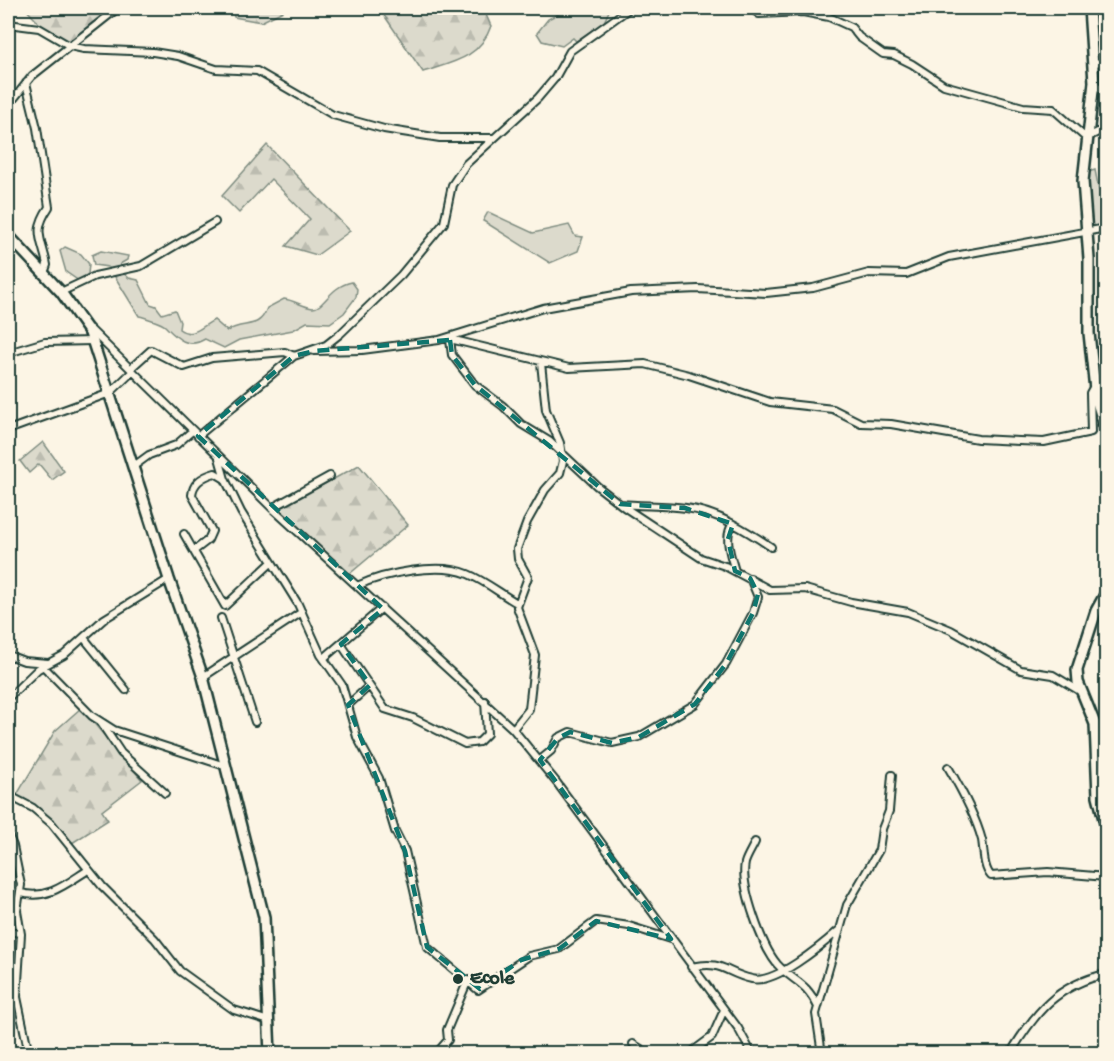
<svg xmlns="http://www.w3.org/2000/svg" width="1114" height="1061" font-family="'Gochi Hand',sans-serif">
<defs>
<pattern id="forest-firs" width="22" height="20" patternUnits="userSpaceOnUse" patternTransform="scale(1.5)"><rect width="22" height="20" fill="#dcdacc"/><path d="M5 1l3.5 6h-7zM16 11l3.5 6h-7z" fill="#bcbcb0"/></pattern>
</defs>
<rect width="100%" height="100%" fill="#fcf5e5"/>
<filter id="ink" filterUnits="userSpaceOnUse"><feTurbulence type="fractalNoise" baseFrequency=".0167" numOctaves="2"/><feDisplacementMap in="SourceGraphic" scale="12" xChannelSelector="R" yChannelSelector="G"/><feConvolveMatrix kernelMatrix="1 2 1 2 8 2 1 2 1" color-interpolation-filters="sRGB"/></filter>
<g filter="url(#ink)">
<path fill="#dcdacc" stroke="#7e8c80" stroke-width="1.5" d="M570 8H625L619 12 615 9 609 11 604 22 576 41 573 38 562 46 542 41 537 33 548 19Z
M1095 170 1099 190 1104 189 1106 183V228L1090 231 1088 172Z
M488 212 533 233 569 225 575 236 583 237 578 251 550 263 485 222 483 221Z
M65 247 81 254 89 264 88 274 79 281 66 272 60 251Z
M101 251 128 256 127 260 120 264 121 271 129 278 138 280 150 304 156 306 162 314 175 310 180 322 179 329C193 339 202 326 214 320L227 331C244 320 259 331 267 308L284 299C294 300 303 307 313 308 324 308 330 286 352 282L357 289 356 297 344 313 330 323 307 322 293 330 239 340 224 348 205 339C187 350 176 337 165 326 162 323 144 317 139 316L112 272 108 267 94 265 92 255Z"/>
<path fill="url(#forest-firs)" stroke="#7e8c80" stroke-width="1.5" d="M25 8H98L102 21 70 46 45 30Z
M253 8H282L283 11 261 22 234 17 233 12Z
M379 8H483L491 26C480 58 453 62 423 72Z
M267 145 350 231 317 255 286 246 310 219 271 179 239 213 222 196Z
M43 442 64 471 52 480 39 464 29 473 20 461Z
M359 465 408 525 347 576 276 511Z
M81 708 142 780 102 811 108 820 69 845 51 825 15 798 55 731Z"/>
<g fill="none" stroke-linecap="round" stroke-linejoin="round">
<g stroke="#1f3d34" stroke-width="10">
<path id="street" d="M751 8 759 14 803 12 829 17 851 27 859 37 883 54 894 55 912 64 944 85 1023 107 1053 109 1086 138 1106 128
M8 24 39 28 70 46 84 49 153 52 178 56 216 69 257 71 333 115 384 129 440 138H493
M1092 63 1106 62
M26 83 37 128 49 207C32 232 42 239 47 265L44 273
M1094 83 1106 94
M8 106 32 76 118 8
M61 292 95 276 141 266 215 222
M90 329 272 508 513 729 557 783 738 1028 752 1054
M446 338 569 368 645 364 689 375 770 402 833 409 861 423 891 424 978 439 1019 441 1044 442 1091 432 1090 393 1094 386
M450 340 452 355 475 385 503 406 521 424 549 441 597 486 624 507 701 558 725 566 770 590 805 589 851 602 908 612 951 630 1021 670 1053 675 1083 693
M314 351 362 350 439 340 543 308 631 292 698 289 766 293 813 288 869 273 906 274 949 257 1106 228
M8 353 45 342 93 341
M131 368 151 350 184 367 212 358 285 352 294 356 326 345 340 334 401 275 444 223 452 185 466 164 538 98 555 78 570 51 630 8
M8 430 110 393 133 371
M198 436 294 356
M219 458 225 479 241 512 298 604 321 655 342 685 357 737 379 778 395 831 405 851 427 947 478 990 529 956 559 949 596 921 629 926 670 939
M134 466 149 455 176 445 192 431
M621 504C642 506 665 505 686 508 717 512 746 530 771 547
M272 508 330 476
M733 524C723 536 731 557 735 571
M184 534 225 606 271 563
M195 550 208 540 212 531 192 495C193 482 204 476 215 473L225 479
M357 586C384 573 439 562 468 574 485 581 501 594 517 603
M221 618 255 722
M84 638 126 690
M341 644 385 709 413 718 465 744 479 742 487 734 485 701
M8 655 24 661 48 663
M324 658 382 608
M43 666 92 716 114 730 225 766
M203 677 302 612
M8 698 38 669 64 655 104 619 169 579
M348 705 368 687
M101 723 121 753 165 793
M513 729 529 709 535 655 517 607 528 577 518 559 517 549 527 522 545 490 560 473 563 461 560 443 546 410 541 363
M540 760 551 751 558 738 570 732 612 743 639 737 695 704 726 664 753 613 758 597 750 578
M948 767C961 789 975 814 982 840 984 851 983 867 991 876L1048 872 1106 877
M8 795 33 808 52 824 102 886 155 939 180 971 234 1010 269 1021
M8 834 13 846 21 885 17 911 21 934 17 997 29 1054
M755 842C752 849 747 856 745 863 740 886 762 946 777 964 793 982 805 980 818 1007
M21 893C48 900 66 884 88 870
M8 930 21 934
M691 967C724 960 724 973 752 979 774 985 821 946 838 931
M633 1044 649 1054
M436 1054 448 1040 447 1030 468 980
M689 1054 712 1037 724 1010
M822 1054 816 1014 847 905 879 850 882 829 889 811 892 775
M1010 1054C1035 1012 1057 985 1106 974"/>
</g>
<g stroke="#1f3d34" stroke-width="14">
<path id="secondary" d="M1089 8 1094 82 1083 181 1089 259V333L1096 399 1106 431
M8 235 61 292 90 333 169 579 203 677 264 917 270 1054
M1106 593 1096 611 1077 670 1078 682 1095 724 1098 796 1106 827"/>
</g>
<use href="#street" stroke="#fcf5e5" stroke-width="6"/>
<use href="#secondary" stroke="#fcf5e5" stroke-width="9"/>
</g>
</g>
<path fill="none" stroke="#0f766e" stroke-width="4.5" stroke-dasharray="12 8" stroke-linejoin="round" d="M450 340 452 355 475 385 620 504 685 508 733 524 728 539 735 571 750 578 758 594 753 613 726 664 695 704 639 737 612 743 570 732 558 738 540 760 671 939 596 921 559 949 521 960 480 989 427 947 405 851 348 705 370 685 341 644 383 609 198 436 294 356 314 351Z"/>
<circle fill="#1f3d34" stroke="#fcf5e5" stroke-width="2" cx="458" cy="979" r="6"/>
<g text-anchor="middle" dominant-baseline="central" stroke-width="5" stroke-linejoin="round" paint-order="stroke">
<g font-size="20" font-weight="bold" fill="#1f3d34" stroke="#fcf5e5" text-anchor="start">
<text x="470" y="979">Ecole</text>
</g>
</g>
<rect width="1114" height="1061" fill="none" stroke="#fcf5e5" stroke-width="30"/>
<rect x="15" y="15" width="1084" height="1031" fill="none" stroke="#1f3d34" stroke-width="2" filter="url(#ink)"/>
</svg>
